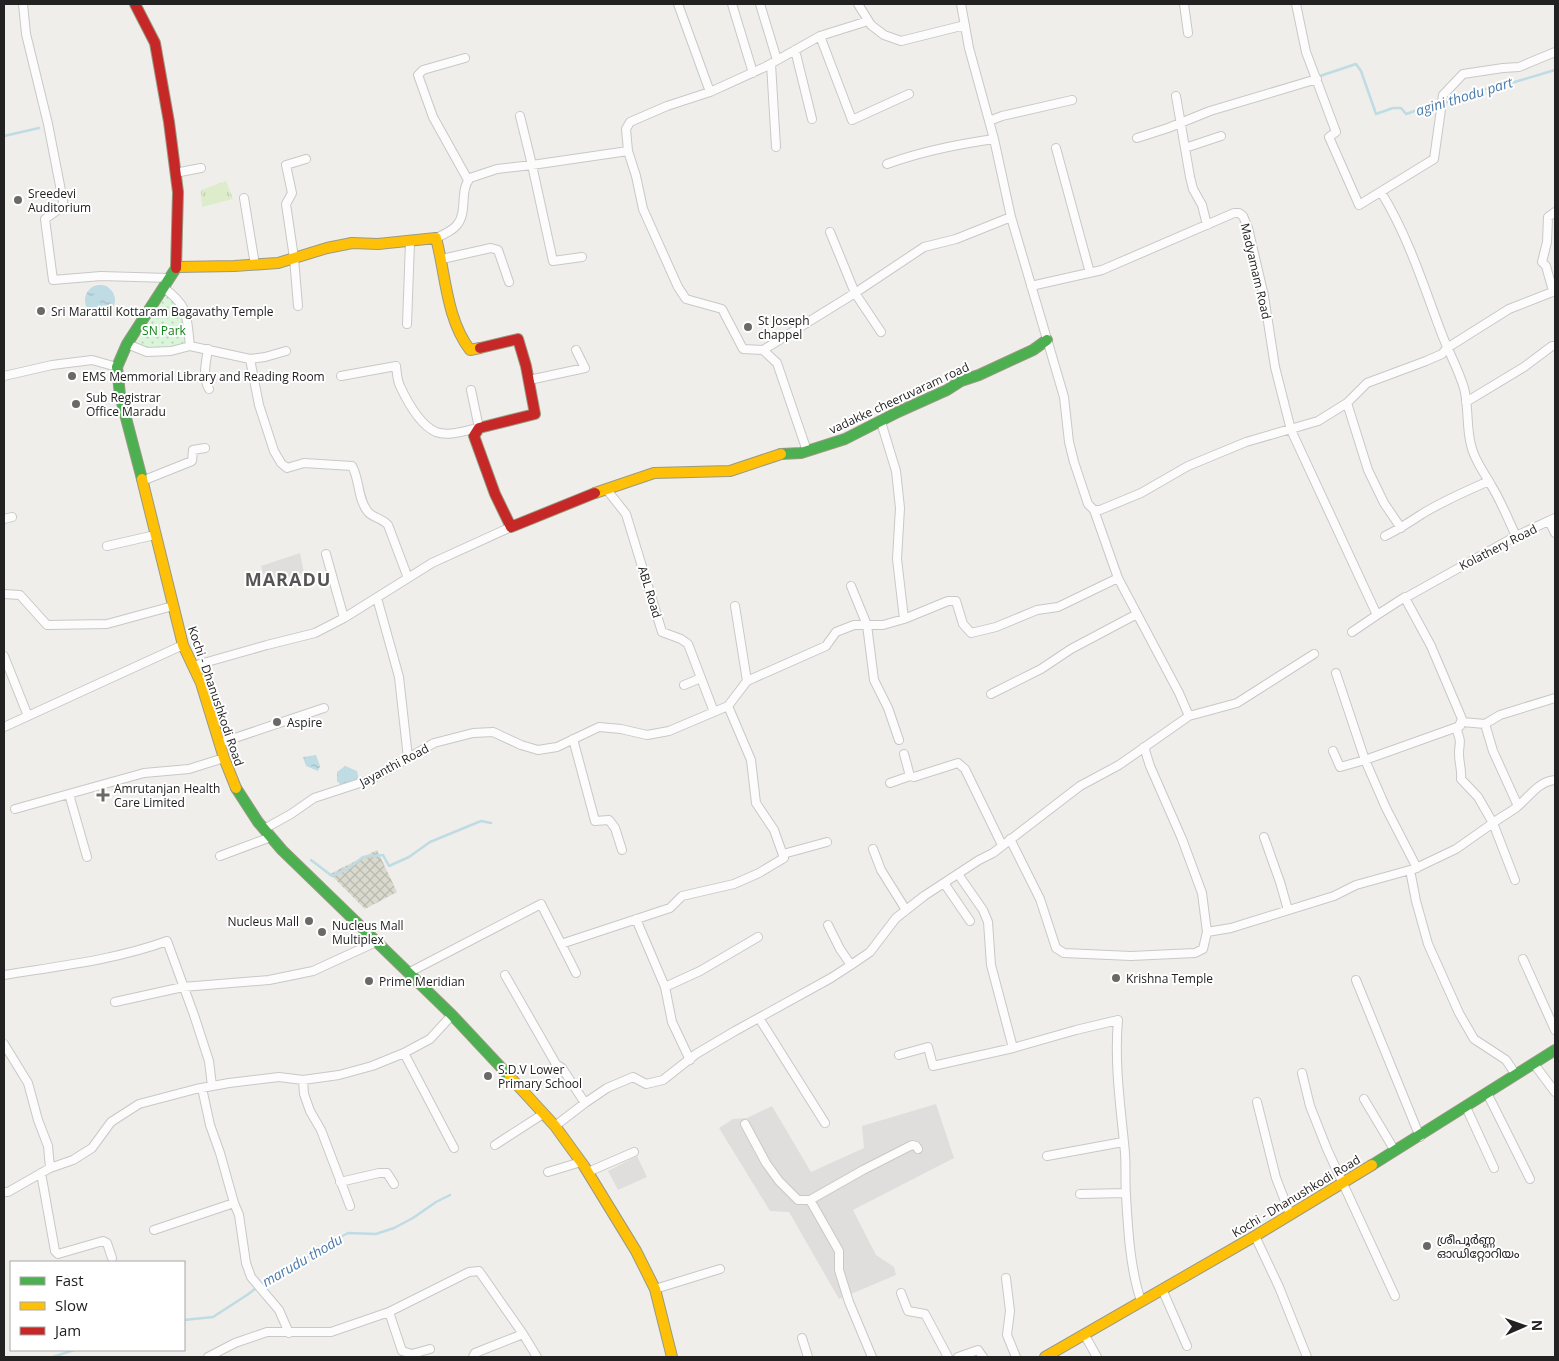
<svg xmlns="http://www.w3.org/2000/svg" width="1559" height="1361" font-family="'Open Sans','Noto Sans Malayalam',sans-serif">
<defs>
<pattern id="construction-cross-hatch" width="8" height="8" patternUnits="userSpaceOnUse" patternTransform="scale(1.25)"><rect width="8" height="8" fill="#d9d9cd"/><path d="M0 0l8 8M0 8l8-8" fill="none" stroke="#babab0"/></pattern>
<pattern id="grass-tufts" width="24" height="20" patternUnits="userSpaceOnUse" patternTransform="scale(1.25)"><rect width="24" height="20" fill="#ddeccb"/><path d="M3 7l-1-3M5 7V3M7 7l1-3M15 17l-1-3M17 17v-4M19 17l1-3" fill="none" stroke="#bdcaae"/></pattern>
<pattern id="park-dots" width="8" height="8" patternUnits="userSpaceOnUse" patternTransform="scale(1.25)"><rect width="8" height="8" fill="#daf5da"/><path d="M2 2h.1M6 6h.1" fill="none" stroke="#bbd2bb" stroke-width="1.8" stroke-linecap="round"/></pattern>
<pattern id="water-ripples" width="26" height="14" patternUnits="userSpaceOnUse" patternTransform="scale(1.25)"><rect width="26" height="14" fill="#bfdbe3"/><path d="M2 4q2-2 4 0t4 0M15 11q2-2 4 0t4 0" fill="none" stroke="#a4bcc2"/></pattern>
</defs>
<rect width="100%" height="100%" fill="#f0eeeb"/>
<path fill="#dfdedc" d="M300 553 304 573 273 581 272 579 267 580 265 573 263 574 261 566Z
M936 1104 954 1158 853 1210 876 1255 894 1267 896 1275 839 1299 789 1212 770 1211 719 1128 733 1119 747 1118 772 1106 811 1172 864 1148 862 1126Z
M637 1156 647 1177 618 1190 608 1171Z"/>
<path fill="url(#construction-cross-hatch)" d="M377 850 397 892 365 909 330 874Z"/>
<path fill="url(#grass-tufts)" d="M226 181 233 199 202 207 201 190Z"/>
<path fill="url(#park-dots)" d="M166 296 171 297 183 312 188 337 178 348 152 350 136 343Z"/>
<path fill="url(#water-ripples)" d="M85 300a15 15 0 1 1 30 0a15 15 0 1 1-30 0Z
M316 755 320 766 318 771 306 766 303 757Z
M345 766 357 771 360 784 343 787 337 781V772Z"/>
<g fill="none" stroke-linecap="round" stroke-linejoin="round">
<path stroke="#bfdbe3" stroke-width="2.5" d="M1320 76 1356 64 1361 71 1376 114 1393 108H1401L1406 114 1435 104 1466 99 1480 90 1501 86 1555 70
M4 136 39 128
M311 860 332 876 349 868 363 857 383 855 389 866 409 857 430 842 481 821 491 823
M184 1320 213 1317 247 1295 268 1279 286 1270 333 1241 348 1233 376 1234 394 1228 413 1218 436 1202 450 1195
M53 1357 74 1350"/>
<g stroke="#c9c8c7" stroke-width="10">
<path id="street" d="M23 4 26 34 48 124 63 201 62 207 45 219 53 280 101 276 169 278
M678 4 710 92
M732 4 753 73
M760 4 777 60
M858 4 871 25 884 35 901 41 965 25
M961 4 969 48 994 139 1011 217 1064 397 1069 442 1074 462 1088 504 1094 510H1100L1141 493 1188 466 1246 442 1318 421 1347 403 1367 383 1426 361 1442 354 1447 348 1509 309 1555 291
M1184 4 1188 33
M1296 4 1306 52 1336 132 1329 137 1359 205 1434 159 1443 95 1463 74 1503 68 1519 67 1555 52
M820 36 852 120 909 94
M795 50 812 119
M465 58 423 70 418 75 433 117 468 180
M771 64 776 147
M1176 96 1190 177 1193 189 1202 205 1207 225
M520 116 532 165 553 261 582 257
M989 121 1002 116 1072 100
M1137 138 1168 128 1210 111 1317 79
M1056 148 1090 273
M1185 148 1221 136
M887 164C920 152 959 144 994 139
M175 173 201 168
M1381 192C1408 236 1423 284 1441 332 1448 351 1458 368 1464 388 1469 407 1466 426 1471 445 1474 460 1484 472 1491 485 1501 501 1508 519 1516 536
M244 198 255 265
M830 232 855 293 881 332
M436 238C443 235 452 231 457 225 468 212 459 191 470 178L497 169 532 165 628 151
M442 259 491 248 498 250 509 282
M1031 286 1102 270 1234 213H1239L1243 216 1248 228 1264 296 1275 367 1291 430 1377 615 1405 597
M163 287C190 308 186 314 190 346
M1553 291 1546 266 1542 262 1547 242 1548 217 1555 212
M298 306 294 258 286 204 292 193 286 165 306 159
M407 324 410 242
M127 344 147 352 171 351 190 346 250 359 259 405 274 451 281 463 287 468 304 463 352 466C360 480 357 498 368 512 373 518 382 518 388 525L408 578
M208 349C206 362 202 377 209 389
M763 350 855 293 924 247 956 239 1011 217
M250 359 265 357 286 351
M4 376 52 365 92 360 117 367
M341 376 396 366C397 373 397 380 400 386 407 401 420 425 436 432 449 437 466 430 479 428L471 390
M529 380 585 368 576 350
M1466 402 1524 367 1552 346H1555
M1347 403 1368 470 1384 503 1401 528
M881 422 896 471 900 508 897 559 904 619
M807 451 777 363 763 350 743 349 722 309 686 299 678 287 643 209 636 176 628 151 626 129 630 122 667 106 710 92 765 67 820 36 868 21
M142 481 192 461 193 450 205 448
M607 490 626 514 662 632 681 639 688 644 714 712
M1555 518 1516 536 1405 598 1431 646 1462 719 1457 731C1462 744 1459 742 1459 754 1459 763 1462 770 1461 779L1478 797 1493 823C1501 817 1509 813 1517 807 1529 797 1539 781 1555 780
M4 519 12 517
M1549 521 1555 533
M1385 536C1399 529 1410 522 1422 514 1443 501 1466 491 1489 481
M107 546 155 535
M326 554 344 618
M851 586 867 625 874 680 888 708 899 740
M4 594 20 595 47 625 107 624 173 606
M377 598 399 677 408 758
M735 606 747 681
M1352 632 1377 615
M4 656 28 716
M193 666 267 645 315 633 344 618 432 563 511 527
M1336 673 1365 760 1386 808 1417 868
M684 685 701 678
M991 694 1041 669 1071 649 1137 614
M1189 716 1237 703 1314 654
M1462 722 1485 724 1493 751 1518 806
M1485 724 1500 715 1555 698
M4 727 183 645
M573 739 595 821 609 820 615 828 622 850
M220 743 324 708
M1144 747 1150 766 1182 839 1202 893 1207 932 1231 928 1334 896 1356 885 1410 870 1416 901 1428 944 1459 1013 1474 1039 1506 1060 1516 1075
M1333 751 1340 767 1365 760 1460 726
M904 754 910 776 914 777 958 763 965 769 1002 845
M890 783 910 776
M69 794 87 857
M15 809 144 773 189 769 224 758
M264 829 291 814 314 798 372 779 434 743 473 733 493 732 521 745 538 750 557 747 599 727 621 729 647 735 669 731 728 706 747 681 826 646 836 632 854 625H883L904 619 948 601H956L963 624 971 633 996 627 1037 610 1058 607 1118 578
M1264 837 1280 882 1288 910
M1010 839 1040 899 1056 948 1064 953 1131 956 1195 953 1203 949 1207 932
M873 849 881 870 906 910
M783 854 827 842
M220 856 271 837
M1412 870 1456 849 1493 823 1515 880
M958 874 983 910 988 922 991 965 1013 1048 1076 1030 1118 1020C1114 1065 1121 1109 1125 1153 1126 1167 1125 1181 1126 1195 1128 1230 1130 1268 1141 1301
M944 883 970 921
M636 919 665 987
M828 925 840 949 851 965
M561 944 670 908 682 896 734 884 759 873 784 858 774 830 756 803 751 760 728 706
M1523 959 1555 1030
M408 973 541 904 576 973
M4 975C59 966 115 960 167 941L194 1015 209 1061 212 1086
M505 975 556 1064 562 1068 585 1103
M1356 980 1420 1137
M115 1002 183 987 269 980 313 971 376 942
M759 1018 825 1123
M4 1044 28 1083 38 1120 48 1146 50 1168
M404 1053 454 1148
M899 1055 928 1047 933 1066 1013 1048
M690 1060 672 1022 665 987 700 971 758 937
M1534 1064 1555 1092
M1302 1073 1310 1106 1327 1149 1395 1296
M303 1080 304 1094 310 1111 321 1130 350 1206
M202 1088 210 1125 220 1153 234 1203
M1487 1093 1530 1179
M1364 1099 1395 1151
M1257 1102 1276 1178 1290 1214
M1466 1107 1494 1168
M745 1124 766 1163 779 1181 798 1200H810L839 1251V1270L849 1302 872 1357
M555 1126 585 1103 607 1088 633 1077 646 1084 663 1080 696 1054 735 1031 831 978 851 965 870 952 896 918 924 896 979 860 993 853 1080 786 1119 765 1189 716 1179 693 1118 578 1094 510
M495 1145 543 1114
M1047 1156 1123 1142
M548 1172 581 1162
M588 1172 634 1152
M41 1173 55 1251 58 1254 103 1241 107 1243 112 1258
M340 1182 379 1173H387L394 1184
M4 1192H8L50 1168 73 1160 92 1148 111 1122 139 1104 196 1089 229 1083 279 1077 303 1080 339 1075 372 1066 404 1053 430 1039 452 1015
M1080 1194 1126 1193
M810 1200 863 1170 912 1145 916 1146 918 1149
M154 1230 234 1203 239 1215 246 1263 251 1277 279 1310 289 1333
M1255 1236 1279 1287 1307 1357
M1006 1278 1010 1311 1007 1335 1016 1357
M655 1289 720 1269
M1162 1289 1187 1346
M901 1293 908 1311 925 1314 948 1357
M389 1312 402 1351 412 1354 430 1349
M1084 1334 1097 1357
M802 1338 808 1357
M208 1357 235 1343 267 1332H331L389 1312 469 1272 479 1271 523 1334 537 1357
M473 1357 475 1353 523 1334
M958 1357 978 1350 983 1357"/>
</g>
<g stroke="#999a82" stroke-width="12">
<path id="fast" d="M781 454 801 453 845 439 898 412 947 390 961 381 979 375 1033 350 1047 340
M142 479 120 395 117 367 127 344 176 268
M236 788 258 822 282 850 452 1015 510 1077
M1372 1165 1555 1050"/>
</g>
<g stroke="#999a82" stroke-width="12">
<path id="slow" d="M177 267 234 266 278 263 327 248 352 243 378 244 436 238C446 276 446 318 470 350L480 348
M142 479 183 645 201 683 224 758 236 788
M595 493 654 473 730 471 781 454
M510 1077 555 1126 584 1166 636 1251 655 1289 672 1357
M1045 1357 1255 1236 1372 1165"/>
</g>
<g stroke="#999a82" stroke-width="12">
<path id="jam" d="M135 4 155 43 169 122 178 192 176 268
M480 348 518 339 526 366 535 414 479 428 474 436 495 494 511 527 595 493"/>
</g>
<use href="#street" stroke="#fdfcfc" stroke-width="8"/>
<use href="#fast" stroke="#4caf50" stroke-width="10"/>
<use href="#slow" stroke="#ffc107" stroke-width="10"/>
<use href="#jam" stroke="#c62828" stroke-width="10"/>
</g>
<g fill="#6a6968" stroke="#fff" stroke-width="2">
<circle cx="18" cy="200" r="5"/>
<circle cx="41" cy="311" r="5"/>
<circle cx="748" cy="327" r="5"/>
<circle cx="72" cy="376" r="5"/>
<circle cx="76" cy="404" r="5"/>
<circle cx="277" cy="722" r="5"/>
<path d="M100.5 787.5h5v5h5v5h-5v5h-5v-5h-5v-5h5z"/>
<circle cx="309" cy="921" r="5"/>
<circle cx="322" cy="932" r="5"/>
<circle cx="1116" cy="978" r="5"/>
<circle cx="369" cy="981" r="5"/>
<circle cx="488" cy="1076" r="5"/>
<circle cx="1427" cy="1246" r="5"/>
</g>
<g text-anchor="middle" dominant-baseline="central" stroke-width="4" stroke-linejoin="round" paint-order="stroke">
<g font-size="12" fill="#222" stroke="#fff" text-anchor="start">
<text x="28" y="193">Sreedevi<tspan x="28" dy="14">Auditorium</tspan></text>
<text x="51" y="311">Sri Marattil Kottaram Bagavathy Temple</text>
<text x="758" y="320">St Joseph<tspan x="758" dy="14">chappel</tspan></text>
<text x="82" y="376">EMS Memmorial Library and Reading Room</text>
<text x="86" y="397">Sub Registrar<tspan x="86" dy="14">Office Maradu</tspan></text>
<text x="287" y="722">Aspire</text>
<text x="114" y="788">Amrutanjan Health<tspan x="114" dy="14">Care Limited</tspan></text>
<text x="299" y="921" text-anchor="end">Nucleus Mall</text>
<text x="332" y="925">Nucleus Mall<tspan x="332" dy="14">Multiplex</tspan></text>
<text x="1126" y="978">Krishna Temple</text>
<text x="379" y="981">Prime Meridian</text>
<text x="498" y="1069">S.D.V Lower<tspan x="498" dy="14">Primary School</tspan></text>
<text x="1437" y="1239">ശ്രീപൂർണ്ണ<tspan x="1437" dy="14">ഓഡിറ്റോറിയം</tspan></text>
</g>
<g font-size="12" fill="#222" stroke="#fff">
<text transform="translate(1256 271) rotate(77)">Madyamam Road</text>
<text transform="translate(899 398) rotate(-25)">vadakke cheeruvaram road</text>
<text transform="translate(1498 547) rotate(-27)">Kolathery Road</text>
<text transform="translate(650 592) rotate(73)">ABL Road</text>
<text transform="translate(216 696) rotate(71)">Kochi - Dhanushkodi Road</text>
<text transform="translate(394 765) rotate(-28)">Jayanthi Road</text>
<text transform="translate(1296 1196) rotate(-31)">Kochi - Dhanushkodi Road</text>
</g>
<g font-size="12" fill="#0c8416" stroke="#fff">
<text x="164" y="330">SN Park</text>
</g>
<g font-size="14" font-style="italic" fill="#4a7aab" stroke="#fff">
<text transform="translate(1464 96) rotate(-17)">agini thodu part</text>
<text transform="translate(302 1260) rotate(-30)">marudu thodu</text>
</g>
<g font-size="18" font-weight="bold" letter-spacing="1" fill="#555" stroke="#fff">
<text x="288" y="579">MARADU</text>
</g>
</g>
<rect width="1559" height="1361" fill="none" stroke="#222222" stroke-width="10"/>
<rect x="10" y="1261" width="175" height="90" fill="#ffffff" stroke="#a7a7a7"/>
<rect x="20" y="1277" width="25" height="8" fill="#4caf50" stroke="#a7a7a7"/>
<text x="55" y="1286" font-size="15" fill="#222222">Fast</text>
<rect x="20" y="1302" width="25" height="8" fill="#ffc107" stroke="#a7a7a7"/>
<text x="55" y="1311" font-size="15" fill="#222222">Slow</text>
<rect x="20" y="1327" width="25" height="8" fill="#c62828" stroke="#a7a7a7"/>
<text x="55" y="1336" font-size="15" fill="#222222">Jam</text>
<g transform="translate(1524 1326) rotate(88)" stroke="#ffffff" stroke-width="4" paint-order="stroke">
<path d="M0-4L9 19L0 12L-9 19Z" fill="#222222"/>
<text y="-8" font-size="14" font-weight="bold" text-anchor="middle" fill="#222222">N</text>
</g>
</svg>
